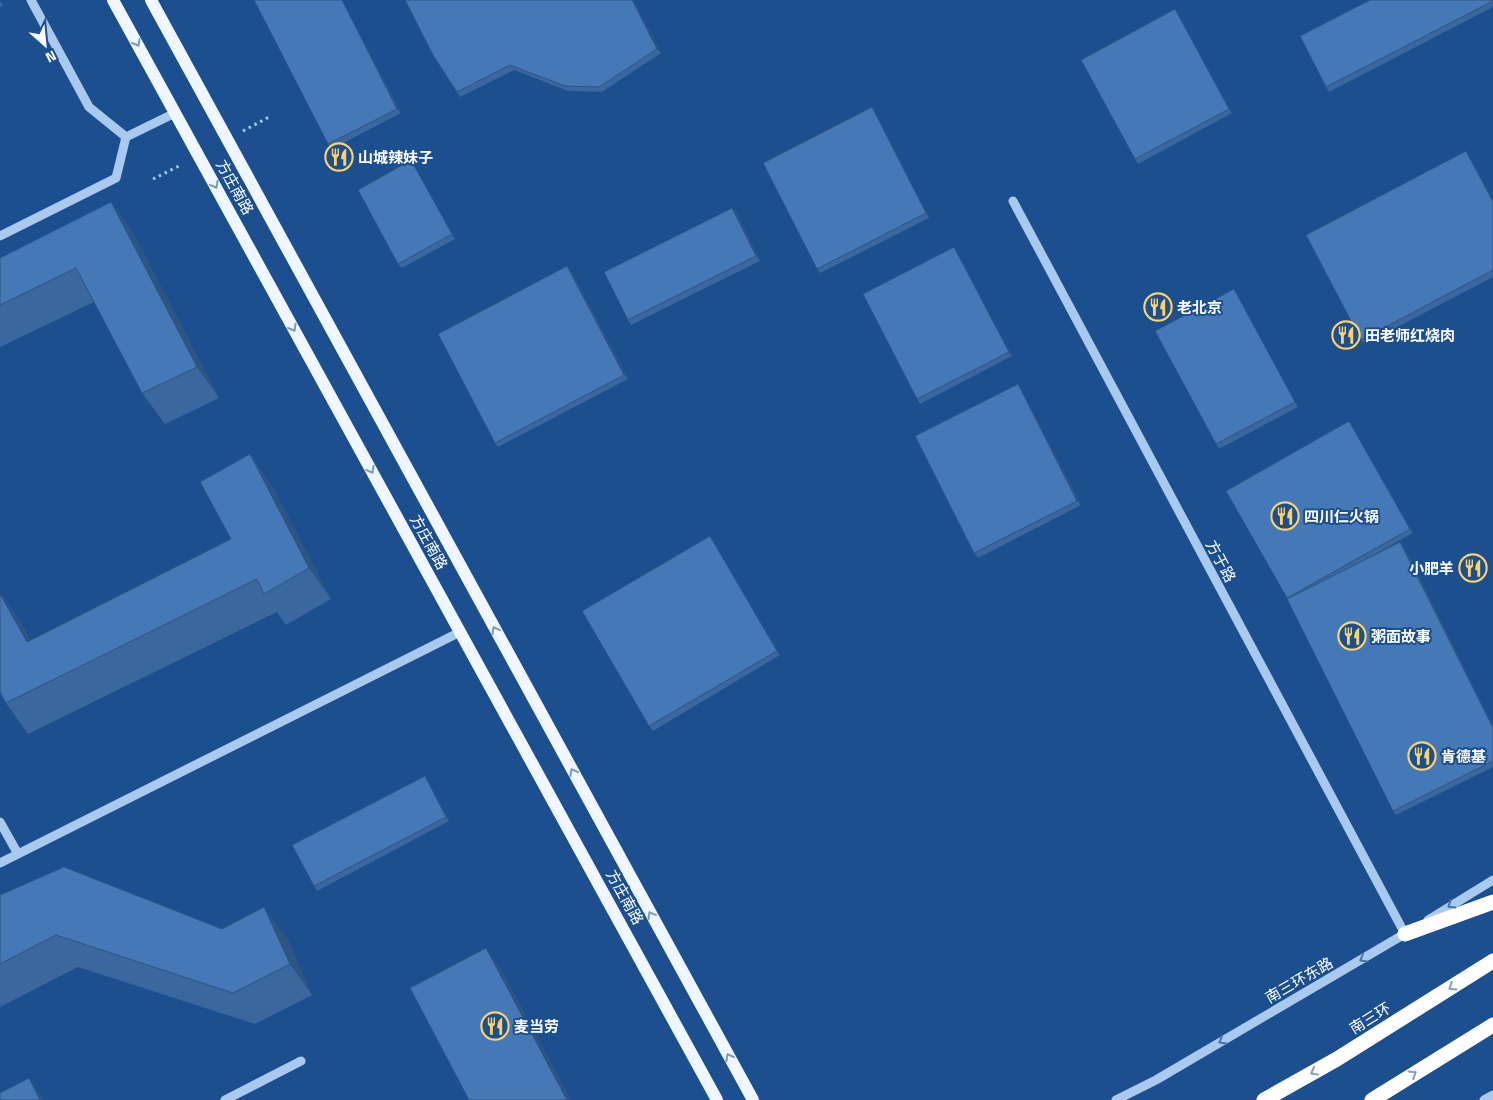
<svg xmlns="http://www.w3.org/2000/svg" width="1493" height="1100" font-family="'Titillium Web','Noto Sans SC',sans-serif">
<rect width="100%" height="100%" fill="#1b4f8f"/>
<g fill="none" stroke-linecap="round" stroke-linejoin="round">
<path stroke="#a9c9ee" stroke-width="3" stroke-dasharray="2.5 4" stroke-linecap="butt" d="M243 131 269 117
M153 179 181 165"/>
<path stroke="#a9c9ee" stroke-width="9" d="M31 0 89 107 126 137
M1013 201 1405 934
M0 236 116 178 126 137 175 113
M0 822 18 854
M0 863 460 632
M1428 920 1493 880
M225 1100 301 1061
M1116 1100 1156 1080 1408 932
M1484 1100 1493 1095"/>
<path stroke="#f0f6ff" stroke-width="12" d="M113 0 717 1100
M151 0 753 1100"/>
<path stroke="#fff" stroke-width="15" d="M1405 934 1493 902
M1264 1100 1337 1059 1493 961
M1372 1100 1493 1025"/>
</g>
<path fill="#3a679d" d="M0 0 3 6 0 7Z
M342 0 401 113 332 149 328 144Z
M633 0 661 53 602 92 568 91 514 70 460 97 433 55Z
M1493 0V7L1329 92 1326 87Z
M1178 14 1232 113 1138 164 1135 159Z
M875 112 929 218 820 273 817 269Z
M1469 156 1493 200V277L1365 344 1361 340Z
M411 160 455 239 402 268 398 264Z
M111 202 133 233 219 398 165 424 142 393 94 302 0 347V258Z
M732 208 736 212 760 261 631 325 628 320Z
M957 252 1012 356 920 404 917 399Z
M571 271 628 379 498 447 495 443Z
M1234 289 1237 294 1298 407 1219 449 1216 444Z
M1021 389 1081 505 978 558 974 553Z
M1352 426 1413 533 1372 556 1400 542 1404 547 1493 726V767L1396 815 1393 811 1288 599 1226 491Z
M272 486 331 599 286 625 277 612 28 734 6 703 0 692V593L18 618 31 641 231 539Z
M713 541 780 655 653 731 649 726Z
M428 781 449 821 317 891 314 886Z
M0 895 287 938 312 995 255 1024 78 967 0 1007Z"/>
<path fill="#305480" d="M342 0 401 113 397 109Z
M632 0H633L661 53 657 49Z
M1175 9 1178 14 1232 113 1229 109Z
M872 107 875 112 929 218 926 213Z
M1466 151 1469 156 1493 200V202Z
M411 160 414 165 455 239 452 234Z
M111 202 133 233 219 398 197 367Z
M732 208 736 212 760 261 756 256Z
M954 247 957 252 1012 356 1009 352Z
M567 266 571 271 628 379 624 375Z
M1234 289 1237 294 1298 407 1295 402Z
M1018 384 1021 389 1081 505 1077 501Z
M1349 421 1352 426 1413 533 1410 529Z
M250 454 272 486 331 599 309 568Z
M710 536 713 541 780 655 777 651Z
M1400 542 1404 547 1493 726V728Z
M0 593 18 618 49 674 27 642 0 594Z
M425 776 428 781 449 821 446 817Z
M264 907 287 938 312 995 290 964Z
M486 948 503 972 571 1100H567Z
M29 1078 44 1100H40Z"/>
<path fill="#4478b7" stroke="#305480" d="M254 0H342L397 109 328 144Z
M405 0H632L657 49 599 87 565 86 510 65 457 92 433 55Z
M1370 0H1493V1L1326 87 1300 36Z
M1175 9 1229 109 1135 159 1081 60Z
M872 107 926 213 817 269 763 163Z
M1466 151 1493 202V270L1361 340 1306 235Z
M411 160 452 234 398 264 358 190Z
M111 202 197 367 142 393 76 268 0 305V258Z
M732 208 756 256 628 320 604 272Z
M954 247 1009 352 917 399 863 294Z
M567 266 624 375 495 443 438 334Z
M1234 289 1295 402 1216 444 1155 331Z
M1018 384 1077 501 974 553 915 436Z
M1349 421 1410 529 1287 598 1226 491Z
M250 454 309 568 264 594 257 579 6 703 0 692V594L27 642 231 539 200 482Z
M710 536 777 651 649 726 582 611Z
M1400 542 1493 728V761L1393 811 1287 599Z
M425 776 446 817 314 886 292 845Z
M64 867 222 929 264 907 290 964 233 993 56 935 0 964V895Z
M486 948 567 1100H469L410 988Z
M29 1078 40 1100H0V1093Z"/>
<defs><path id="oneway-chevron" d="M-2-3.5L2.5 0L-2 3.5" fill="none" stroke-width="1.6" stroke-linecap="round" stroke-linejoin="round" transform="scale(1.25)"/></defs>
<g stroke="#7b9ac1">
<use href="#oneway-chevron" transform="translate(137 43) rotate(61)"/>
<use href="#oneway-chevron" transform="translate(215 185) rotate(61)"/>
<use href="#oneway-chevron" transform="translate(293 328) rotate(61)"/>
<use href="#oneway-chevron" transform="translate(371 470) rotate(61)"/>
<use href="#oneway-chevron" transform="translate(495 630) rotate(-119)"/>
<use href="#oneway-chevron" transform="translate(573 772) rotate(-119)"/>
<use href="#oneway-chevron" transform="translate(651 915) rotate(-119)"/>
<use href="#oneway-chevron" transform="translate(729 1057) rotate(-119)"/>
</g>
<g stroke="#4674ac">
<use href="#oneway-chevron" transform="translate(1451 905) rotate(148)"/>
<use href="#oneway-chevron" transform="translate(1363 959) rotate(150)"/>
<use href="#oneway-chevron" transform="translate(1222 1041) rotate(150)"/>
</g>
<g stroke="#829ec1">
<use href="#oneway-chevron" transform="translate(1452 987) rotate(148)"/>
<use href="#oneway-chevron" transform="translate(1314 1072) rotate(151)"/>
<use href="#oneway-chevron" transform="translate(1413 1074) rotate(-32)"/>
</g>
<defs>
<g id="restaurant-ring" transform="scale(1.4375)"><circle r="9.5" fill="#1b4f8f" stroke="#ffd166" stroke-width="1.5"/><path d="M-5-6h1v4h1v-4h1v4h1v-4h1v5L-1.5 .5V6h-2V.5L-5-1ZM5-6V6H3V1.5H1.5Q1.5-4 5-6Z" fill="#ffd166"/></g>
</defs>
<g fill-rule="evenodd">
<use href="#restaurant-ring" x="339" y="157"/>
<use href="#restaurant-ring" x="1158" y="307"/>
<use href="#restaurant-ring" x="1346" y="335"/>
<use href="#restaurant-ring" x="1285" y="516"/>
<use href="#restaurant-ring" x="1473" y="568"/>
<use href="#restaurant-ring" x="1352" y="636"/>
<use href="#restaurant-ring" x="1422" y="756"/>
<use href="#restaurant-ring" x="495" y="1026"/>
</g>
<g text-anchor="middle" dominant-baseline="central" stroke-width="4" stroke-linejoin="round" paint-order="stroke">
<g font-size="15" font-weight="bold" fill="#fff" stroke="#1b4f8f" text-anchor="start">
<text x="358" y="157">山城辣妹子</text>
<text x="1177" y="307">老北京</text>
<text x="1365" y="335">田老师红烧肉</text>
<text x="1304" y="516">四川仁火锅</text>
<text x="1454" y="568" text-anchor="end">小肥羊</text>
<text x="1371" y="636">粥面故事</text>
<text x="1441" y="756">肯德基</text>
<text x="514" y="1026">麦当劳</text>
</g>
<g font-size="15" fill="#fff" stroke="#1b4f8f">
<text transform="translate(235 187) rotate(61)">方庄南路</text>
<text transform="translate(429 542) rotate(61)">方庄南路</text>
<text transform="translate(1221 561) rotate(62)">方于路</text>
<text transform="translate(625 897) rotate(61)">方庄南路</text>
<text transform="translate(1299 980) rotate(-30)">南三环东路</text>
<text transform="translate(1370 1018) rotate(-32)">南三环</text>
</g>
</g>
<g transform="translate(45 45) rotate(153)" stroke="#1b4f8f" stroke-width="4" paint-order="stroke">
<path d="M0-4L9 19L0 12L-9 19Z" fill="#ffffff"/>
<text y="-8" font-size="14" font-weight="bold" text-anchor="middle" fill="#ffffff">N</text>
</g>
</svg>
